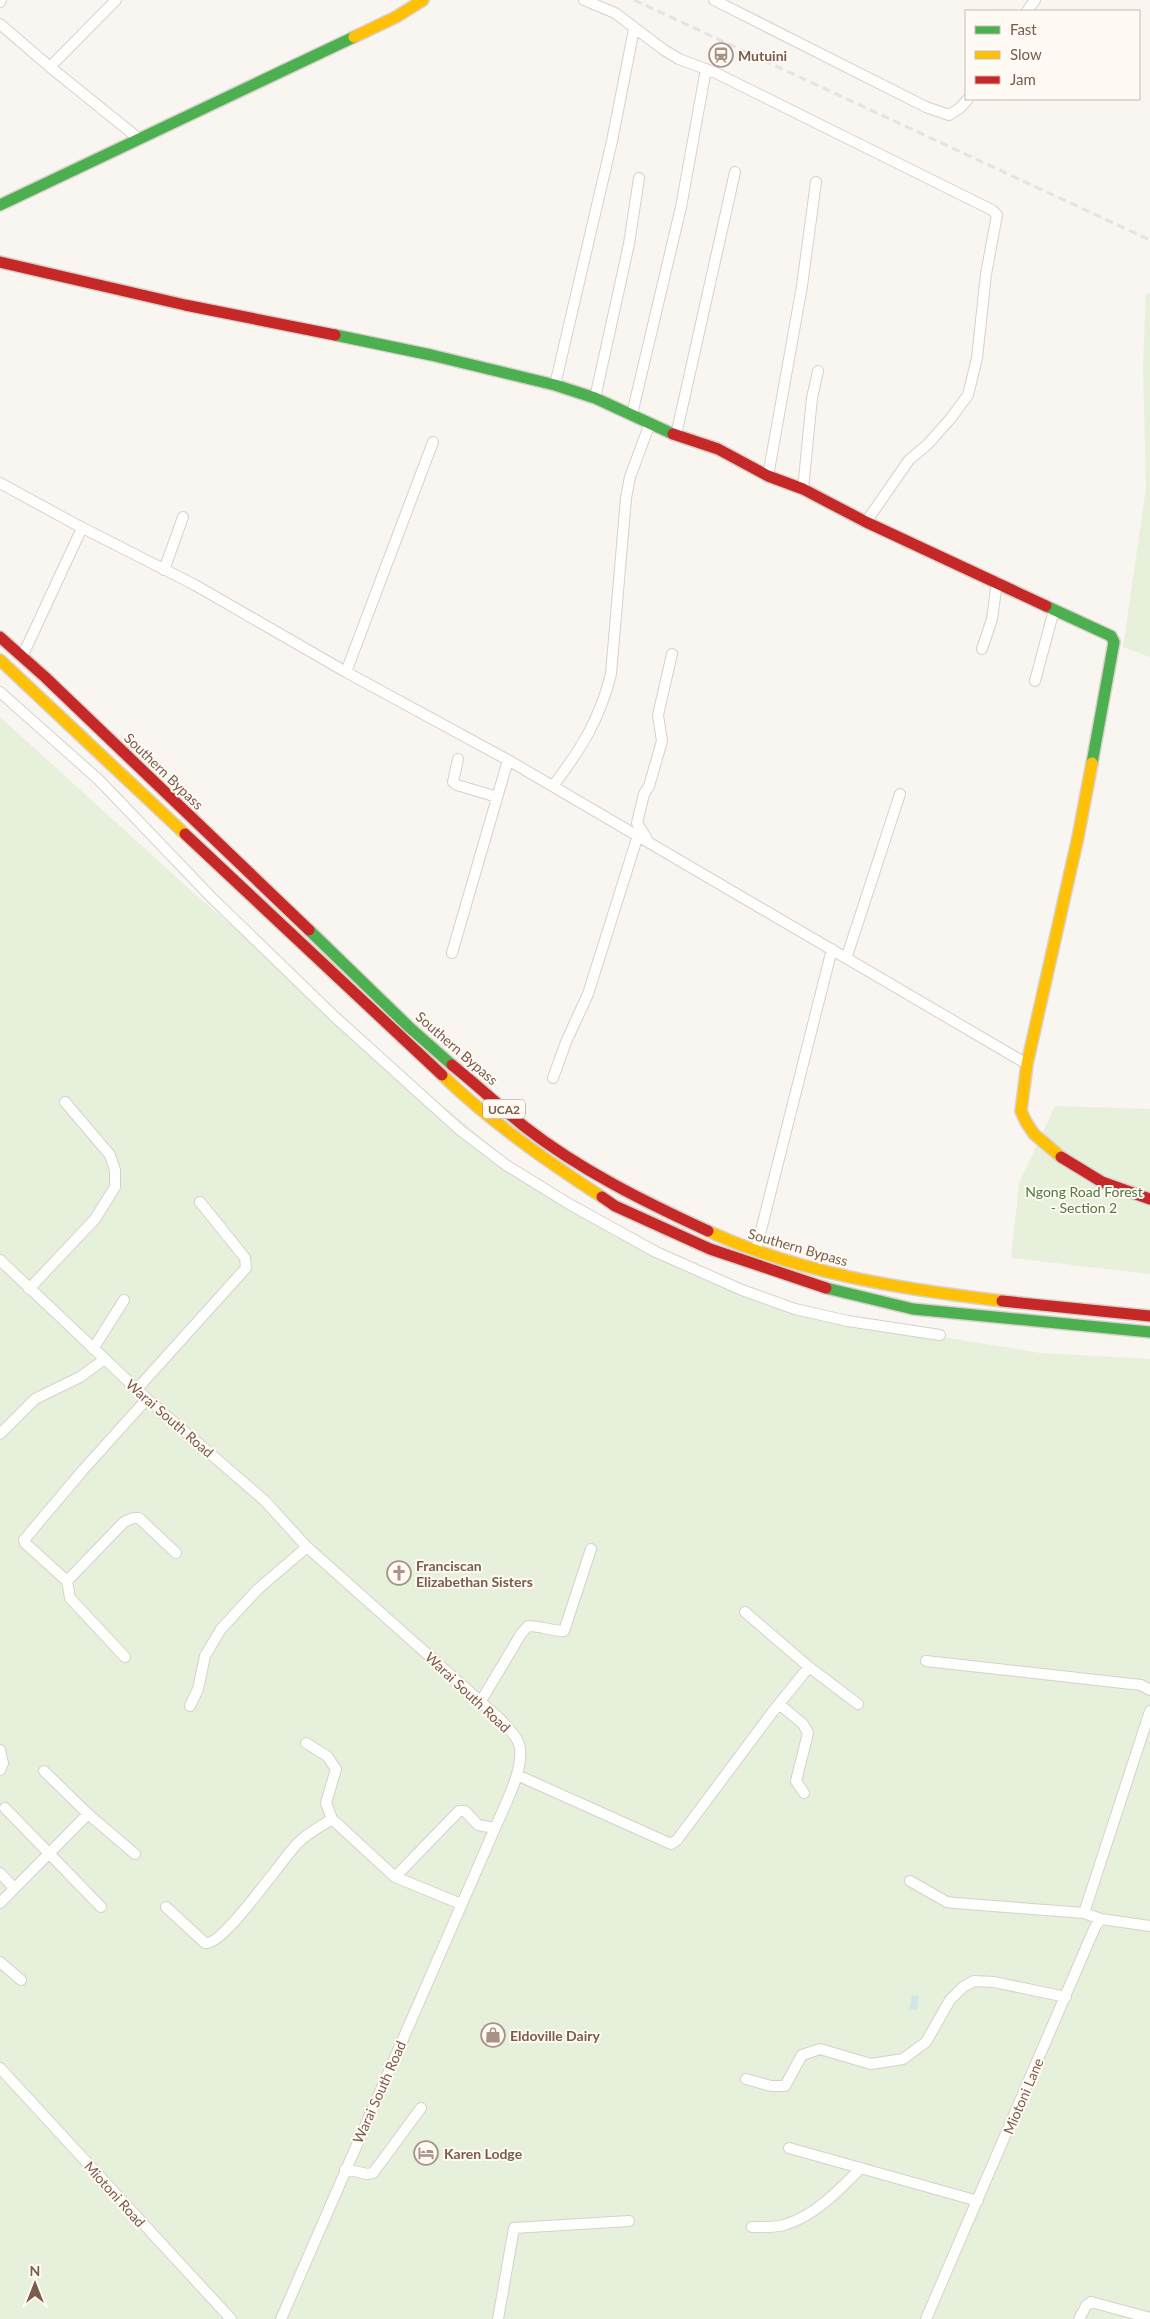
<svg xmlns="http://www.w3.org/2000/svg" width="1150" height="2319" font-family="Lato,sans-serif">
<rect width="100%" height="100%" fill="#f9f5f0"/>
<path fill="#e7f0db" d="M1146 293 1150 294V657L1123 647 1146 489 1143 365Z
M0 717 187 887 370 1045 542 1188 652 1255 775 1303 936 1336 1041 1353 1150 1359V2319H0Z
M1055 1106 1150 1109V1274L1011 1258 1019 1183Z"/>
<path fill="#d0e8ea" d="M912 1995 919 1996 917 2010 909 2009Z"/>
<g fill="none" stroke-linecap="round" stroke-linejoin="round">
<g stroke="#d7d1cb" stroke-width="12">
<path id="street" d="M584 0 615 13 664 50 679 59 716 73 992 210 997 215 986 274 977 358 968 395 951 418 928 444 909 460 866 522
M714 0 926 107 949 115 960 108 968 99
M0 2 1 0
M1027 11 1035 0
M0 24 50 67 138 138
M50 67 116 0
M555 385 612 141 634 29
M595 398 629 244 639 178
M632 414 681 207 706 69
M676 435 735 172
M768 476 802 286 816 182
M0 483 77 525 195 585 346 672 508 760 1027 1064
M803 489 812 398 818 371
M164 570 183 517
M982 649 992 619 997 582
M22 657 82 528
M346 672 433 442
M1035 681 1054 610
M0 692 99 780 211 897 335 1017 460 1130 506 1165 571 1205 656 1252 742 1290 795 1309 848 1321 940 1335
M458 759 453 782 457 785 497 797
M553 786C581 749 600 719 611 674L626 498 630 477 650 423
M647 839 637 823 644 794 649 786 662 741 658 715 672 654
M452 953 508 760
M847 956 900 794
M553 1078 566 1042 588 994 638 835
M756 1250 832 949
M0 1260 147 1399 264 1500 307 1547 500 1719C506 1726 516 1735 519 1744 526 1766 504 1807 495 1828L281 2319
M29 1289 95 1219 115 1187V1170L110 1155 65 1102
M93 1349 124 1300
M137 1389 246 1268 245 1258 200 1202
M0 1434 35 1399 80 1377 105 1359
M67 1581 124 1522 133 1518H139L176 1553
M745 1612 809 1667 858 1704
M125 1657 70 1598 67 1581 25 1543 24 1540 83 1470 147 1399
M926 1661 1141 1685 1150 1690
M481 1701 521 1634 528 1626C541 1626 551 1631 564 1631L591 1549
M779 1704 803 1724 808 1733 796 1781 804 1793
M190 1706 198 1689 205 1656 221 1629 258 1589 307 1547
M306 1743 327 1756 336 1769 326 1803 332 1819 395 1877 461 1904
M0 1750 3 1763 0 1770
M44 1771 88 1814 135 1854
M517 1775 671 1844 677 1840 774 1710 809 1667
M5 1808 101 1907
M0 1873 14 1888
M395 1877 459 1811H465L478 1825 495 1828
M910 1881 947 1902 955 1903 1084 1913 1101 1919
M0 1903 88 1814
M166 1907 205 1943C223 1947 281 1860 297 1844 307 1833 320 1827 332 1819
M1084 1913 1150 1711
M0 1962 21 1980
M0 2068 231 2319
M746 2079 771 2086H785L802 2055 820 2049 871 2064 903 2059 926 2042 950 2000 963 1987 974 1981 994 1982 1066 1997
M789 2148 978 2201
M345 2169 367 2174 373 2173 421 2108
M752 2227C763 2227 777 2228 787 2224 817 2214 840 2189 861 2168
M498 2319 514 2228 629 2221
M926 2319 1095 1927 1101 1919 1150 1926
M1079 2319 1086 2306 1091 2302 1150 2318"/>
</g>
<g stroke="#d9d2cb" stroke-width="14">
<path id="fast" d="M0 205 354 37
M335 335 431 355 555 385 595 398 673 434
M1046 606 1111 636 1114 642 1092 763
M309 930 409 1027 452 1065
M826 1288 913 1309 1150 1332"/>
</g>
<g stroke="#d9d2cb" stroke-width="14">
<path id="slow" d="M354 37 396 17 423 0
M0 660 185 834
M442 1075C491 1122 545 1160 602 1197
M1061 1157 1034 1134 1026 1122 1021 1111 1027 1064 1078 837 1092 763
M708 1231C801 1274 902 1289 1002 1301"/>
</g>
<g stroke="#d9d2cb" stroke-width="14">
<path id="jam" d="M0 262 185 305 335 335
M673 434 718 449 768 476 803 489 866 522 1046 606
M0 637 45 677 309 930
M185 834 442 1075
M452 1065C477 1085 500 1107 525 1127 580 1170 645 1202 708 1231
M1061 1157 1102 1182 1150 1199
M602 1197 615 1206 710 1249 826 1288
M1002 1301 1150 1316"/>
</g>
<use href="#street" stroke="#fefefd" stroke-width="10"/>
<use href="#fast" stroke="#4caf50" stroke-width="11"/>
<use href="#slow" stroke="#ffc107" stroke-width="11"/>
<use href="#jam" stroke="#c62828" stroke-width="11"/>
<path stroke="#e6e3e7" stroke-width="3" stroke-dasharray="8 5" stroke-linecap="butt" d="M634 0 1150 240"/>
</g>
<defs>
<g id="station-ring" transform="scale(1.25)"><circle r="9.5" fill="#fffaf3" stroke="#a69286" stroke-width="1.5"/><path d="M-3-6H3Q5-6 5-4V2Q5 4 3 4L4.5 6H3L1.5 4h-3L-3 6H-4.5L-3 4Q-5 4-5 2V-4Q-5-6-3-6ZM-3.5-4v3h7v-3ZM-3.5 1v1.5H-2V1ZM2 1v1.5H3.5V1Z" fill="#a69286"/></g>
<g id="church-ring" transform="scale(1.25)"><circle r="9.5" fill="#fffaf3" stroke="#a69286" stroke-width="1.5"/><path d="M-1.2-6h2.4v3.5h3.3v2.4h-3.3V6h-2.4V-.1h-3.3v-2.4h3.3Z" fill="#a69286"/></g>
<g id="shop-ring" transform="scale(1.25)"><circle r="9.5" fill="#fffaf3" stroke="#a69286" stroke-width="1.5"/><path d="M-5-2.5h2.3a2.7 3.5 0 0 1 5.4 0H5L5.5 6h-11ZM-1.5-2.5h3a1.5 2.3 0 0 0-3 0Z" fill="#a69286"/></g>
<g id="hotel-ring" transform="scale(1.25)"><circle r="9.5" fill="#fffaf3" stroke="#a69286" stroke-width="1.5"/><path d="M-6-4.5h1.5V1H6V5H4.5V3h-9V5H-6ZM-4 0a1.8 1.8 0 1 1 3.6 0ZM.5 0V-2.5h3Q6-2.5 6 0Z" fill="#a69286"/></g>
</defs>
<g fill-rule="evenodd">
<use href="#station-ring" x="721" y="55"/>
<use href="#church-ring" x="399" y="1573"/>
<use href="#shop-ring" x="493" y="2035"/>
<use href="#hotel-ring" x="426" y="2153"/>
</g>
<g text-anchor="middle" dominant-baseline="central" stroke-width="4" stroke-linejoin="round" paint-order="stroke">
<rect fill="#fffaf3" stroke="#a28b7f" stroke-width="1" x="483" y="1099.5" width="42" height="19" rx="4"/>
<g font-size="12" font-weight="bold" fill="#7a5c4d">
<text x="504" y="1109">UCA2</text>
</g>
<g font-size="14" font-weight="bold" fill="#7a5c4d" stroke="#fffaf3" text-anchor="start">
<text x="738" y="55">Mutuini</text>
<text x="416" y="1565">Franciscan<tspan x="416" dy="16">Elizabethan Sisters</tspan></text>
<text x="510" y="2035">Eldoville Dairy</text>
<text x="444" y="2153">Karen Lodge</text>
</g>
<g font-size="14" fill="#7a5c4d" stroke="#fffaf3">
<text transform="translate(164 771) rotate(44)">Southern Bypass</text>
<text transform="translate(457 1048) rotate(41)">Southern Bypass</text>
<text transform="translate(798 1247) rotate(16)">Southern Bypass</text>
<text transform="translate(170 1418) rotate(41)">Warai South Road</text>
<text transform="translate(468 1692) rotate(43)">Warai South Road</text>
<text transform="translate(379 2092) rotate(-66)">Warai South Road</text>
<text transform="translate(1023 2096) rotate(-67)">Miotoni Lane</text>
<text transform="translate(115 2194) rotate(48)">Miotoni Road</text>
</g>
<g font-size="14" fill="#537a41" stroke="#fffaf3">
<text x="1084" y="1191">Ngong Road Forest<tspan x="1084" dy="16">- Section 2</tspan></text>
</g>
</g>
<rect x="965" y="10" width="175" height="90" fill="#fffaf3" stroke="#cabbb1"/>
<rect x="975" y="26" width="25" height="8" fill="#4caf50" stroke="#cabbb1"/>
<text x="1010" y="35" font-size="15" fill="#7a5c4d">Fast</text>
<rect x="975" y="51" width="25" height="8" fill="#ffc107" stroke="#cabbb1"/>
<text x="1010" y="60" font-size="15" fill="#7a5c4d">Slow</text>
<rect x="975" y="76" width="25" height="8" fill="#c62828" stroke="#cabbb1"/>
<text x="1010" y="85" font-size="15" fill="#7a5c4d">Jam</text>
<g transform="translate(35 2284)" stroke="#fffaf3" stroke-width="4" paint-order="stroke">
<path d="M0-4L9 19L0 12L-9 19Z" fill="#7a5c4d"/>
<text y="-8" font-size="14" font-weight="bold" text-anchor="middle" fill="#7a5c4d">N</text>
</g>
</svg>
